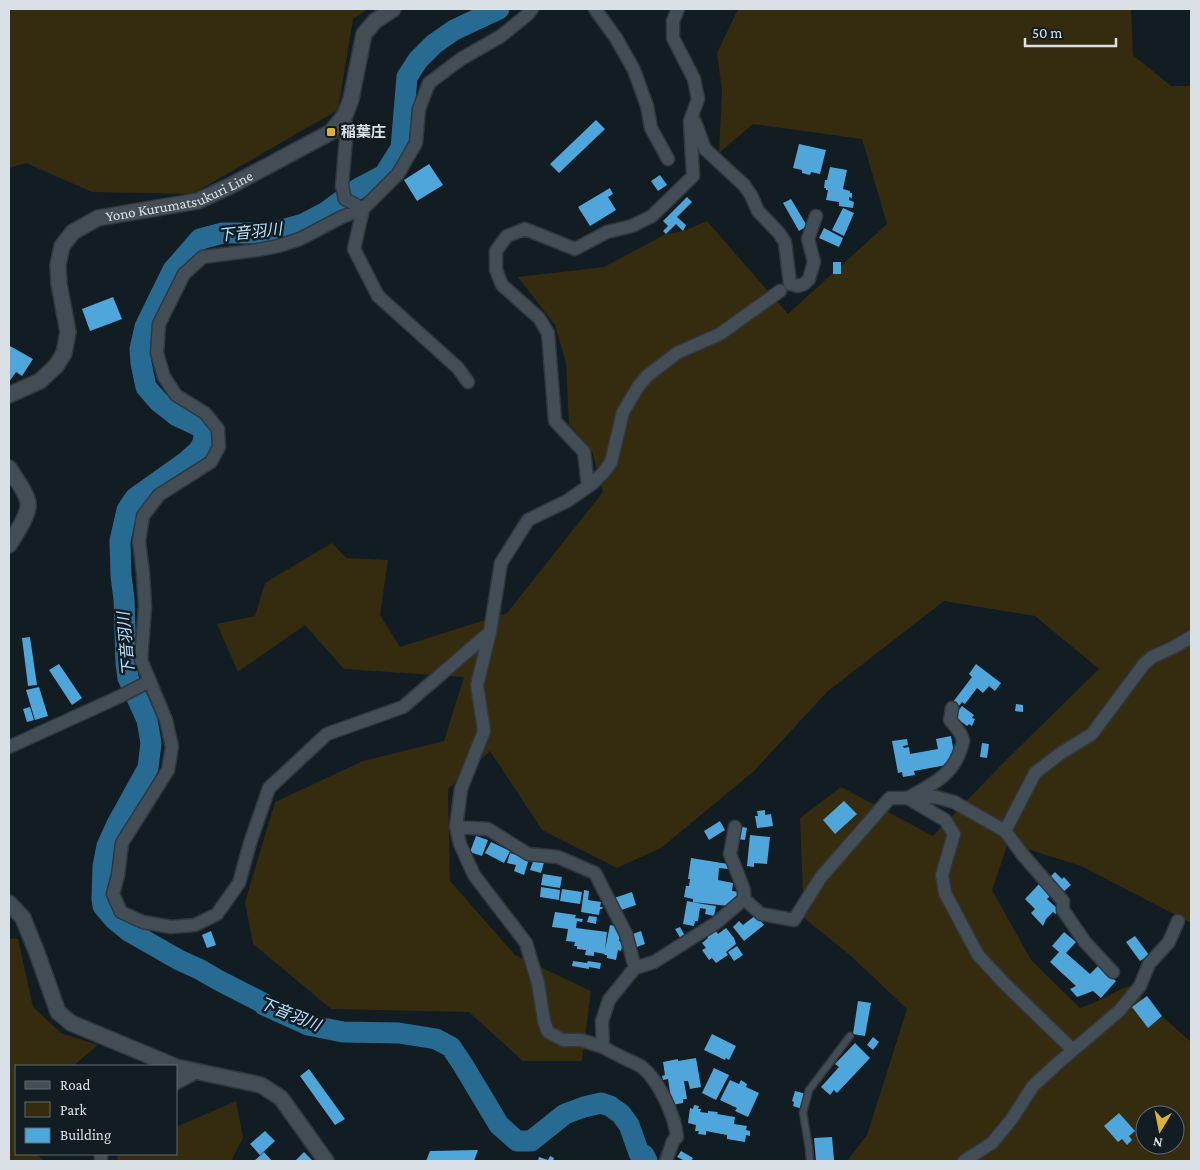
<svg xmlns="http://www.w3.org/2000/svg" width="1200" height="1170" font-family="'Crimson Pro','Noto Sans JP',serif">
<rect width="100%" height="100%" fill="#121c23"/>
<path fill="#352b0f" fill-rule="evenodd" d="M9 9H368L353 19 338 110 192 194 92 192 26 163 9 168Z
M738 9H1131L1133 55 1171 86H1191V923L1081 866 1008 843 992 890 1031 960 1080 1008 1091 1004 1128 986 1191 1042V1161H847L867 1135 907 1009 851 956 804 918 800 818 841 787 933 836 1003 763 1099 669 1035 616 944 601 828 691 754 771 661 848 617 868 542 830 490 751 448 789 450 881 515 955 591 991 582 1061H523L469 1012 331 1009 253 944 245 902 275 802 363 761 444 741 464 677 344 669 305 625 238 672 217 624 255 616 265 583 332 543 346 558 388 560 380 615 400 647 507 613 603 492 592 451 569 424 566 363 555 325 518 277 604 267 666 234 683 231 707 221 788 314 887 224 862 139 753 124 719 153 722 91 717 53ZM1145 1115H1175V1145H1145Z
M9 938 18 939 33 1007 61 1033 98 1045 73 1066H16V1154H36L45 1161H9Z
M236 1101 243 1138 231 1161H117L118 1154H176V1127Z"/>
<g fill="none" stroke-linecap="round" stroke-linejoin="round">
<path stroke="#286b92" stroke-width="21" d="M499 9 454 30 434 44 418 60 407 77 401 148 384 175 359 188 326 212 303 224 271 233H223L200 239 173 270 145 327 140 349 141 363 146 387 158 401 177 416 205 429 203 443 198 451 187 461 135 498 127 510 120 541 121 576 124 599 126 663 128 678 147 720 151 743 148 768 117 824 107 846 103 866 102 899 103 906 114 919 130 932 179 960 199 969 218 980 263 1003 264 1005 308 1025 343 1032 399 1033 436 1039 451 1047 463 1065 499 1125 517 1141H531L565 1114 584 1107 601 1103 610 1106 621 1114 629 1125 639 1153 644 1155 647 1161"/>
</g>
<path fill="#4fa6db" d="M596 120 605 129 559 173 550 164Z
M799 144 826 150 820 174 811 172 810 175 802 173V170L793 168Z
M429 164 443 185 417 201 404 180Z
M830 167 847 170 843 189 850 191V193H852V198L849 197V200L854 202 853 208 839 206V202L826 200 828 190H826V188H824L825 180H827Z
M660 175 667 185 658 191 651 181Z
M610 188 613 194 608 197 616 210 590 226 578 207Z
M687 197 692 202 677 217 686 225 683 231 676 224 666 234 663 231 668 226 663 221Z
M791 199 807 226 799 231 783 203Z
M843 208 854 213 844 236 832 230Z
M824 228 843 238 839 247 819 238Z
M833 262H841V274H833Z
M113 297 122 319 90 331 82 309Z
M10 346 33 359 22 376 16 372 9 382V348Z
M30 637 37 685 28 686 22 638Z
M59 664 82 698 72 705 49 670Z
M976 664 1001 683 995 691 989 686 983 693 977 688 965 704 962 702 959 706 953 702 972 677 969 674Z
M39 687 48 716 35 720 26 690Z
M1016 704 1023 705V712L1015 711Z
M962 706 974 715 972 718 975 719 972 726 969 724 967 726 954 716Z
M30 707 34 720 27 722 23 709Z
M951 736 954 753 950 755 952 764 914 771 915 775 903 777 902 772 898 773 892 741 907 739 908 745 903 746 904 748 909 747 910 754 938 749 936 739Z
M982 743 989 744 987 758 980 757Z
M844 801 857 814 835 834 823 820Z
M765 810V815L771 814 773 826 757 828 755 816H758L757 811Z
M720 821 725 830 709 840 704 831Z
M739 826 747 828 745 840 737 839Z
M750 835 770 837 767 864 754 863V867L747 866Z
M476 836 488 840 482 856 470 852Z
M491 842 510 851 504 863 485 853Z
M510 853 529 859 524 875 514 871 516 865 507 863Z
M535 856 545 859 541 873 530 870Z
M691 858 728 864V869L719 868 718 880 733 883 732 891 739 892 738 901 728 906 693 902V899L684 897 686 886H689L690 879H688Z
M1055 872 1062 879 1064 877 1071 885 1062 893 1049 878Z
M543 874 562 877 560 888 541 885Z
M1039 884 1051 895 1047 899 1059 910 1056 914 1053 912 1046 919 1043 926 1031 913 1035 909 1025 899Z
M541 887 560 890 559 900 540 897Z
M562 889 582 892 580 904 560 901Z
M584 890 589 891 588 900 601 902 600 907H603L602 909H600L599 915 581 912Z
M632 892 636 905 618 911 614 898Z
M687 901 703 904V906V904L716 906 714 916 705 914 706 909 700 908 698 921H695L694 926 683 924Z
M555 912 576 915 575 918 583 919 582 922 577 921 576 928 607 932 605 950 610 925 622 927 619 941 623 942 621 951 618 950 616 960 607 958V955H604L605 954 594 952V956L585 955 586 950 577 949V946H574L575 942 566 941 568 929 552 927Z
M756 915 764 925 744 941 733 927 739 921 743 925Z
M589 916 597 917 596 924 587 922Z
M680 927 685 936 681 939 675 929Z
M726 928 734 938 736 944 726 952 728 955 716 963 712 958 709 960 702 950 706 948 702 943 708 938 707 936 715 930 718 934Z
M211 931 216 945 207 948 202 935Z
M641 931 645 944 634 948 630 935Z
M1064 932 1076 942 1066 953 1090 974 1098 966 1116 981 1101 998 1093 991 1077 997 1070 989 1076 986 1050 962 1059 952 1052 946Z
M1135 936 1149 955 1140 961 1126 942Z
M737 946 743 955 734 961 728 952Z
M573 961 587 963 588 961 601 963 600 969 589 967V969L572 966Z
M1147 996 1162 1016 1148 1028 1132 1007Z
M858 1001 871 1003 865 1036 853 1034Z
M712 1034 736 1046 729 1060 726 1058 725 1060 704 1050Z
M873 1037 879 1042 873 1050 867 1045Z
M855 1043 870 1058 837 1093 834 1090 830 1095 821 1087 839 1067 835 1064Z
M696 1058 701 1087 690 1089 688 1081H684L687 1099H683V1103L672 1105 668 1079 663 1080 662 1076 665 1075 663 1062 678 1059V1061Z
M714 1068 729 1075 716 1100 702 1093Z
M309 1069 345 1119 335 1125 300 1076Z
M730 1080 739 1084 741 1080 747 1084 746 1087 759 1093 748 1117 735 1111 737 1108 720 1100Z
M795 1091 806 1094 802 1109 793 1106 794 1102 792 1101Z
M694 1105 699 1106 698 1109H701L700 1112 708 1113V1111L718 1112 717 1114 735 1117 734 1124 747 1126 746 1130 750 1131V1136L746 1135 745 1142 727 1139V1135L706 1131V1135L698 1134 699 1131H695L696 1125 688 1123 690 1108 693 1109Z
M1119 1113 1135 1131 1129 1136 1132 1140 1127 1145 1122 1139 1118 1142 1104 1126Z
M265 1131 275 1141 260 1155 250 1144Z
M832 1137 834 1160 816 1161 814 1138Z
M478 1150 474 1161H426L430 1151Z
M681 1151 693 1158 691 1161H685L677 1157Z
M264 1152 272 1161H254Z
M304 1152 313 1161H297L296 1160Z
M550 1156 554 1158 553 1161H538L539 1157 548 1160Z"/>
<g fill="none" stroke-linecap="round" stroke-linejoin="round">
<g stroke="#31373c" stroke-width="9">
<path id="lane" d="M810 1161 809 1148 803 1113 809 1090 850 1036"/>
</g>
<g stroke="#31373c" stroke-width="15">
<path id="street" d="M595 9 616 38 634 70 647 106 651 128 668 159
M345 115 346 138 342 186 345 199 363 209
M695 122 705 149 744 185 751 195 758 211 779 233 785 242 790 284 798 286 804 284 809 279 814 262 808 239 816 216
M363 209 354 249 378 296 458 368 468 382
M588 486 584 452 555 421 548 333 539 318 502 285 496 270V251L507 236 525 229 575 249 607 232 632 226 652 216 693 176 690 121 698 99 694 79 673 38V21L678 9
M490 632 403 707 327 734 269 788 250 843 239 883 217 914 195 925 171 927 143 922 121 912 113 894 118 875 122 843 168 770 172 747 166 720 141 660 145 606 143 574 139 541 143 516 159 495 211 462 219 447 218 429 205 413 176 395 164 377 157 353 159 324 184 274 203 257 258 250 278 246 300 239 342 217 363 209 398 174 416 143 419 109 429 83 461 59 501 36 527 15 532 9
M952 708 950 720C955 726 961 732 963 740 963 744 961 748 960 751 952 776 929 786 908 798L945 820 954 834 942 875 945 893 978 955 1006 985 1073 1050
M9 747 123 695 150 681
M456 827 460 844 474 875 526 943 538 983 544 1021 548 1032 563 1040H581L603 1047
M735 827 730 854 744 890V899
M1005 831 1035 773 1061 753 1092 734 1144 664 1152 657 1174 647 1191 637
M635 968 626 934 595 873 558 857 528 854 488 829 456 827 461 789 484 731 477 685 490 632 501 563 528 520 567 501 593 483 604 472 611 462 623 412 638 387 647 376 677 353 720 334 780 291
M176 1083 197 1072
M101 1161V1154
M666 1161 673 1141 677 1137C675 1116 659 1081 642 1067 638 1064 632 1062 628 1060 620 1056 611 1052 603 1047L602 1021 609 1000 629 975 635 968 654 962 716 923 744 899 761 914 794 920 821 877 890 798 936 797 954 802 1005 831 1023 855 1063 901V910L1085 942 1113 972
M964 1161 992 1143 1011 1120 1033 1086 1058 1063 1119 1011 1140 986 1149 964 1169 942 1178 921"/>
</g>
<g stroke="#31373c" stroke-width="18">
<g id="secondary">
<path id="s1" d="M9 395 40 381 56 366 64 353 68 332 59 284 58 265 62 246 73 232 98 218 198 201 232 185 331 132 345 115 351 99 364 34 375 21 393 9"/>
<path d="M9 468C15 478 26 491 28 502 30 514 15 535 9 545"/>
<path d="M9 903 23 918 37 953 58 1012 71 1023 174 1066"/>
<path d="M176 1067 261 1085 281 1098 326 1161"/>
</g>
</g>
<use href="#lane" stroke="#424d55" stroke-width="6"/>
<use href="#street" stroke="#424d55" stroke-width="12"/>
<use href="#secondary" stroke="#424d55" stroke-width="15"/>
</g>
<rect fill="#dcb233" stroke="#121c23" stroke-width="2" x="326" y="127" width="10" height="10" rx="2.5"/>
<g text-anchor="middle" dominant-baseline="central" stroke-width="5" stroke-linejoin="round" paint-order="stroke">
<g font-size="15" font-weight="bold" fill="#dae1e6" stroke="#121c23" text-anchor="start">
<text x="341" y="132">稲葉庄</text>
</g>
<g font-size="15" fill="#dae1e6" stroke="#121c23">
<text stroke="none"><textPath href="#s1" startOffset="311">Yono Kurumatsukuri Line</textPath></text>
</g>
<g font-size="16" font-style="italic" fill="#b8e1fd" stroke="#121c23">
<text transform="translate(250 232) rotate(-6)">下音羽川</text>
<text transform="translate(126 644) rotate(-95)">下音羽川</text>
<text transform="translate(290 1014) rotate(22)">下音羽川</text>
</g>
</g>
<rect width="1200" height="1170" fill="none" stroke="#dae1e6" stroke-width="20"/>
<rect x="15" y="1065" width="162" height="90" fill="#121c23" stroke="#626b71"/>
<rect x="25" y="1081" width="25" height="8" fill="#424d55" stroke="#626b71"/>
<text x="60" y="1090" font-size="15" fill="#dae1e6">Road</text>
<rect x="25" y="1102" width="25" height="15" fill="#352b0f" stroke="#626b71"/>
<text x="60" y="1115" font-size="15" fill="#dae1e6">Park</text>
<rect x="25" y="1128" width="25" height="15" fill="#4fa6db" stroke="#626b71"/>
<text x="60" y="1140" font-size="15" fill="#dae1e6">Building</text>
<g transform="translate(1160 1130) rotate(190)"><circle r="24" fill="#121c23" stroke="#626b71"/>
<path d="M0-4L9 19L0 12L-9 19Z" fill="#dcb233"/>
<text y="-8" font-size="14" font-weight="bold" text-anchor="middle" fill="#dae1e6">N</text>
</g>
<path d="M1025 38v8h91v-8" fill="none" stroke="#dae1e6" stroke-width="2.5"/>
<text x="1032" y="38" font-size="15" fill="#dae1e6" stroke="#121c23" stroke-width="4" paint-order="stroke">50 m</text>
</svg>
